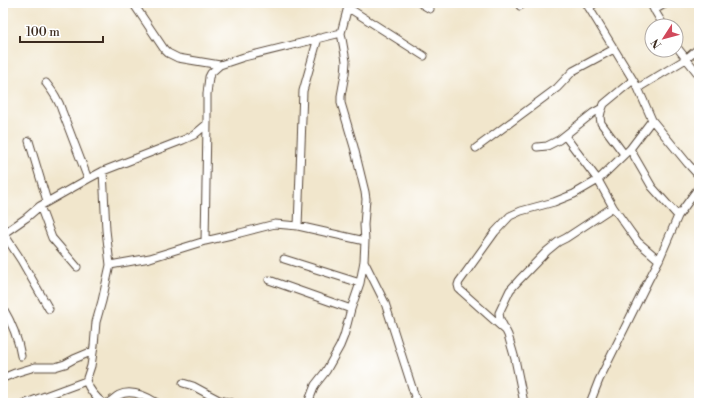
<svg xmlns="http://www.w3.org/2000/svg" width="702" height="406" font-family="'Libre Bodoni',serif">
<rect width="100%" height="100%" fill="#fff"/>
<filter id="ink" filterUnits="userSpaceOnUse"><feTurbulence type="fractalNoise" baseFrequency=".025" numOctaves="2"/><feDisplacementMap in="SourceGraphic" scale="8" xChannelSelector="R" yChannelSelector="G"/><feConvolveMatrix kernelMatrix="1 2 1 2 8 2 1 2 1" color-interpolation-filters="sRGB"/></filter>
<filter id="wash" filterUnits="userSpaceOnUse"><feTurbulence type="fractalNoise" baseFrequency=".012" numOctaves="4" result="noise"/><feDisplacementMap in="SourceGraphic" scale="16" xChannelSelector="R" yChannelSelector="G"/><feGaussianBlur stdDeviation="0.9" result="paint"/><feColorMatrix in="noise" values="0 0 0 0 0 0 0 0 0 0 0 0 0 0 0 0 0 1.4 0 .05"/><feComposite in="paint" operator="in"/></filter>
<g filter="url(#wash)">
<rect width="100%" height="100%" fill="#f1e6cc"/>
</g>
<g filter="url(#ink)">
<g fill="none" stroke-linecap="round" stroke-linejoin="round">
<g stroke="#564638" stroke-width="9">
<path id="minor" d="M133 3 164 49 168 53 178 58 220 65
M420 3 430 9
M586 3 638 88 652 120 688 164 699 176
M650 3 664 26
M520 6 524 3
M347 7 424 56
M589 8 595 3
M654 10 667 3
M676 46 699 75
M46 83C53 92 59 100 62 111L88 179
M638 88 686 59 699 48
M565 136 598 180 613 207 630 231 638 242 659 260
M29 141 47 201
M537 147 547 146 559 140 593 113 602 108
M476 148 557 88 573 71 614 49
M630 149 652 187 678 216
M624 154 601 123 600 117 601 112 604 104 633 80
M103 171 106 230 110 265 102 301 96 322 94 346 91 366 86 381C90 391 95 397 103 403
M40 206 52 238 77 267
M298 226 303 91 318 38
M3 234 26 218 40 206 88 179 103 171 183 140 194 135 207 124V94L209 77 211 73 220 65 244 57 341 33
M4 234 21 260 49 309
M205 241 207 124
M284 259 360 283
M364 261 385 303 417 403
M110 265 150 258 205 241 240 233 275 224 298 226 365 241
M269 280 351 309
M3 308C12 323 18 338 21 356
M505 330 459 289 458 285 459 282 495 232 510 216 521 211 554 202 574 194 598 180 630 149 652 120
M3 378 15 373 35 367H55L65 364 74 359 93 351
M183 383 193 386 219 400 232 403
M26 403 86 381
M108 403C112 401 115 397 119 395 132 389 146 396 157 403
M308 403 315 385 326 371 340 346 344 336 351 309 360 283 364 261 365 241 364 225 366 199 365 192 354 147 341 103V96L345 74 346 61 341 33 349 3
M524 403 515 359 508 335 500 319 499 313 510 290 519 280 547 251 558 242 566 238 613 207
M590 403 599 380 648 281 659 260 678 216 699 187"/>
</g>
<use href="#minor" stroke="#fff" stroke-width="7"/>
</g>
</g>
<rect width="702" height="406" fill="none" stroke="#fff" stroke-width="16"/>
<g transform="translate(664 38) rotate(234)"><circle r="19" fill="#ffffff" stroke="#b1aaa5"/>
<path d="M0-3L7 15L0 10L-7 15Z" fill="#d1495b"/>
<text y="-6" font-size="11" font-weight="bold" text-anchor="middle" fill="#3b2a1e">N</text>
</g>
<path d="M20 36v6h83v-6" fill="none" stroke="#3b2a1e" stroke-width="2"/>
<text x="26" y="36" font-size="12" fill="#3b2a1e" stroke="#ffffff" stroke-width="3" paint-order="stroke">100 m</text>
</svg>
